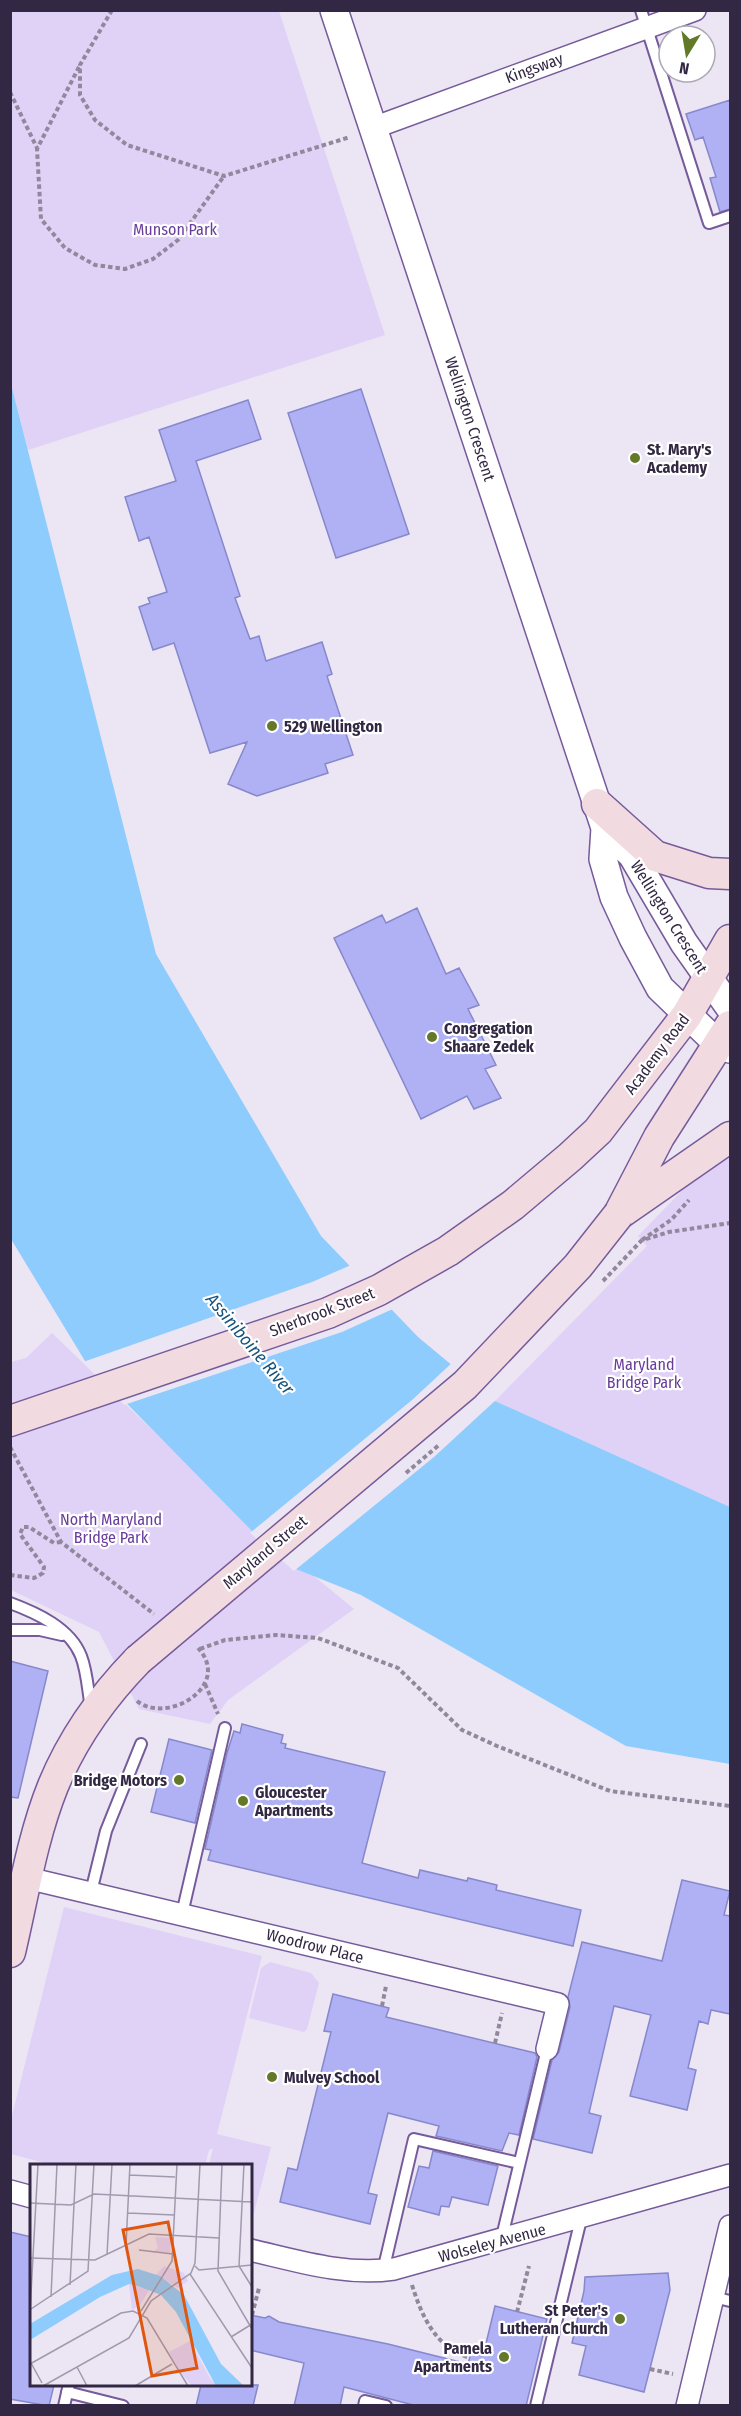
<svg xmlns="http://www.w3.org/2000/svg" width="741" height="2416" font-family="'Fira Sans Condensed',sans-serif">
<rect width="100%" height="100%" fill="#ebe5f4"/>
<path fill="#e0d2f7" d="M10 11H279L385 335 28 450 10 380Z
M730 1147V1507L495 1401 647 1246 638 1236 703 1169Z
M52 1333 242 1517 354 1609 228 1700 210 1724 139 1709 99 1632 11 1590V1362L26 1358Z
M64 1907 262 1956 217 2134 271 2147 254 2213 251 2212 250 2166 209 2165 213 2148 209 2150 205 2166H56L11 2154V2120Z
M270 1962 311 1973 319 1983 307 2029 304 2032 249 2018 261 1968Z"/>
<path fill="#8dccfc" d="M10 380 156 954 321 1236 418 1337 495 1401 730 1507V1764L626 1746 361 1595 296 1569 252 1531 85 1361 11 1239Z"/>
<path fill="#ebe5f4" d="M351 1265 395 1308 342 1332 124 1405 83 1362 312 1282Z
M454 1361 497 1399 434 1457 294 1571 250 1533 412 1400Z"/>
<path fill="#afb1f4" stroke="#8788cc" stroke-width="1.5" d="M730 100V209L720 212 710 178 716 177 703 137 695 140 686 114Z
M361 389 409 534 336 558 288 413Z
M248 400 261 439 196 461 240 596 235 598 250 639 259 636 266 661 322 642 332 674 327 676 353 755 325 764 328 773 257 796 228 784 247 742 210 753 174 643 153 650 139 607 150 603 148 598 167 592 149 537 139 541 125 497 176 481 159 430Z
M417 908 446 974 459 968 479 1005 468 1009 496 1065 485 1069 501 1098 474 1109 467 1096 421 1119 334 938 382 915 386 923Z
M10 1661 48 1671 18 1798 10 1797Z
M242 1724 283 1735 281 1743 286 1744 285 1748 385 1772 362 1863 418 1878 420 1870 467 1881 468 1878 497 1885 496 1890 581 1910 573 1946 208 1860 211 1850 205 1849 227 1753 234 1731 240 1733Z
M169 1739 212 1750 195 1823 151 1812Z
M682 1880 730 1891 724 1915 730 1916V2014L711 2010 708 2024 699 2021 688 2068 696 2070 687 2110 630 2096 651 2015 614 2006 589 2113 601 2116 592 2153 533 2139 552 2060 559 2052 570 2007 568 1997 582 1942 662 1961Z
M333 1994 389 2008 386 2017 535 2053 537 2057 519 2135 509 2133 502 2151 436 2136 439 2126 388 2113 368 2193 377 2195 370 2224 280 2202 288 2168 297 2170 331 2032 324 2031Z
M433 2151 498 2166 488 2205 452 2197 449 2207 441 2206 439 2215 408 2207 419 2166 429 2168Z
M10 2232 32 2237V2385H54L49 2406 10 2399Z
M668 2273 670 2290 644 2392 579 2375 586 2346 572 2343 584 2291 585 2277Z
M495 2306 547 2319 526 2406H417L344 2387 340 2406H294L304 2363 250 2350V2315L265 2318 269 2316 279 2322 388 2344 468 2364 471 2353 483 2356Z
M201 2385H258L253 2406H196Z"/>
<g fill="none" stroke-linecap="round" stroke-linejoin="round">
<g stroke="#765b9a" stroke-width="14">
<path id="service" d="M641 10 709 223 730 216
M10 1603C37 1613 70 1628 81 1656 87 1671 88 1691 91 1708
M10 1630H40L62 1635
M91 1892 106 1831 141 1744
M182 1914 225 1728
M501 2241 547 2049
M383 2271 414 2139 519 2163
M713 2297 730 2301
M67 2392 123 2406
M64 2406 69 2384
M364 2406 365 2401 386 2406
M536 2406 581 2219"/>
</g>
<g stroke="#765b9a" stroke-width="24">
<path id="minor" d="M373 128 695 10
M27 1878 558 2004 547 2049
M10 2191 32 2197
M250 2250C298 2261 345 2276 394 2269L730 2175
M687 2406 730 2226"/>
</g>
<g stroke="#765b9a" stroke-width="30">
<path id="tertiary" d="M334 10 597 804 605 828 603 859 614 897 633 938 660 988 719 1045 730 1049
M605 829 632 855 684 943 730 1008"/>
</g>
<g stroke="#765b9a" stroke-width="33">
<path id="secondary" d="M597 804 655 856 709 873 730 874
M622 1212 730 1137
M619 1214 659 1137 730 1026
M10 1421 328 1313 379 1290 448 1251 513 1205 570 1157 598 1131 687 1015 730 940
M10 1952C23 1897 32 1838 53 1786 72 1740 103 1696 138 1660"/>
</g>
<path stroke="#91889d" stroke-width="4" stroke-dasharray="4.5 3" stroke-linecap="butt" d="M112 10 80 65V95L95 120 127 145 224 176 350 137
M79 67 37 149 41 219 65 248 95 265 125 269 153 259 178 240 224 176
M10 92 37 148
M646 1239 669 1232 730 1223
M642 1240 671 1220 689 1200
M10 1447 61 1542 154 1614
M10 1575 34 1578 43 1573 44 1567 20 1534 23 1527H29L54 1543 61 1542
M200 1649 225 1640 276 1635 318 1638 398 1668 462 1730 497 1746 610 1791 730 1806
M205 1684 218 1714
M137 1701C167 1725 233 1686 198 1648
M382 2006 386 1986
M495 2043 502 2013
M412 2285C422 2317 436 2348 470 2358
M517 2312 529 2266
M252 2315 259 2288
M650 2369 673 2374"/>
<use href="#service" stroke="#fff" stroke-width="10"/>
<use href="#minor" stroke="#fff" stroke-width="21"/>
<use href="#tertiary" stroke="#fff" stroke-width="27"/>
<use href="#secondary" stroke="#f1dbe1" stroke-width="30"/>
<g stroke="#765b9a" stroke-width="33" stroke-linecap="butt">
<path id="secondary-bridge" d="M138 1660 465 1385 578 1266 619 1214"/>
</g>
<path stroke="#91889d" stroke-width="4" stroke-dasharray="4.5 3" stroke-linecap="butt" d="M603 1281 642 1240
M406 1473 439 1445"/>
<use href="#secondary-bridge" stroke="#f1dbe1" stroke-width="30"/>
</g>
<g fill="#637829" stroke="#fff" stroke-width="2">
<circle cx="635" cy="458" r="6"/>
<circle cx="272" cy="726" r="6"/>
<circle cx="432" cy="1037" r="6"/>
<circle cx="179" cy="1780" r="6"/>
<circle cx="243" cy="1801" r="6"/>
<circle cx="272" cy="2077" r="6"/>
<circle cx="620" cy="2319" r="6"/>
<circle cx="504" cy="2357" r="6"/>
</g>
<g text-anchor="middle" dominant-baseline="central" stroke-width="4.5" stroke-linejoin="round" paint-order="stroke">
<g font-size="16" fill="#332843" stroke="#fff">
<text transform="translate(534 68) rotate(-20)">Kingsway</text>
<text transform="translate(470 419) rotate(72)">Wellington Crescent</text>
<text transform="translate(669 917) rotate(58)">Wellington Crescent</text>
<text transform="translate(657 1054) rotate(-53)">Academy Road</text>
<text transform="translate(322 1312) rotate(-21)">Sherbrook Street</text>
<text transform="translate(265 1552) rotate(-40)">Maryland Street</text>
<text transform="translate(315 1946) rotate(14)">Woodrow Place</text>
<text transform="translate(492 2243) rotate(-15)">Wolseley Avenue</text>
</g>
<g font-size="16" fill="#683c9a" stroke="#fff">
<text x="175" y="229">Munson Park</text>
<text x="644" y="1364">Maryland<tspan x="644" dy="18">Bridge Park</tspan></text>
<text x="111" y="1519">North Maryland<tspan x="111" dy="18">Bridge Park</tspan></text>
</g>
<g font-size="16" font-weight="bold" fill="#332843" stroke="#fff" text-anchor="start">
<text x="647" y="449">St. Mary's<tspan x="647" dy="18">Academy</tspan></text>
<text x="284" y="726">529 Wellington</text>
<text x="444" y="1028">Congregation<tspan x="444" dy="18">Shaare Zedek</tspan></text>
<text x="167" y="1780" text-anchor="end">Bridge Motors</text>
<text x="255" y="1792">Gloucester<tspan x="255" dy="18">Apartments</tspan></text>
<text x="284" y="2077">Mulvey School</text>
<text x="608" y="2310" text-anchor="end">St Peter's<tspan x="608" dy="18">Lutheran Church</tspan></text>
<text x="492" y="2348" text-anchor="end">Pamela<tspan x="492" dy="18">Apartments</tspan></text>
</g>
<g font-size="18" font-style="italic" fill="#17537b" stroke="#fff">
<text transform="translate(250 1344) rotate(50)">Assiniboine River</text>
</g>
</g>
<g transform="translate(30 2164)">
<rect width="222" height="222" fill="#ebe5f4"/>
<path d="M125 73 141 74 140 89 124 87 128 84ZM134 102 154 109 158 117 148 124 126 111ZM99 120 120 125 110 141 102 146ZM160 177 180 214 187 222H162L152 210 139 188Z" fill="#e0d2f7"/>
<path d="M108 105 130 112 154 131 191 200 214 222H186L146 148 131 131 108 122 99 120 70 133 0 176V160L82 111Z" fill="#8dccfc"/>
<path fill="none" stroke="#a199ad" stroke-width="1.5" d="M192 0 188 107 222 165M214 0 209 102 222 123M99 11 145 13M0 39 41 41 64 30 222 38M98 49 144 51M96 81 100 0M109 86 143 90M77 91 82 0M0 94 65 96 119 70 189 74M165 102 169 106 222 101M160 110 222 204M40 121 46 0M21 133 27 0M1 145 58 107 64 0M111 147 142 97 147 0M0 148 8 0M201 173 222 160M1 199 12 219M0 200 91 149 103 147 117 154 158 222M47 203 57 222M13 222 99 174 121 137 161 109 165 99 170 0M105 222 142 200"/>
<path fill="#df570f" fill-opacity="0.15" stroke="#df570f" stroke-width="3" d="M138 58 167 204 122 212 93 66Z"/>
<rect width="222" height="222" fill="none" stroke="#332843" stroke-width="3"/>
</g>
<rect width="741" height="2416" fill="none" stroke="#332843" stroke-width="24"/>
<g transform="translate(687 54) rotate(191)"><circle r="28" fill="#ffffff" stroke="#ada9b4" stroke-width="1.5"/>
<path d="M0-4.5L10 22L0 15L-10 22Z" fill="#637829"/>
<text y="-9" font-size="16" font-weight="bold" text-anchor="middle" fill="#332843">N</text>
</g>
</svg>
